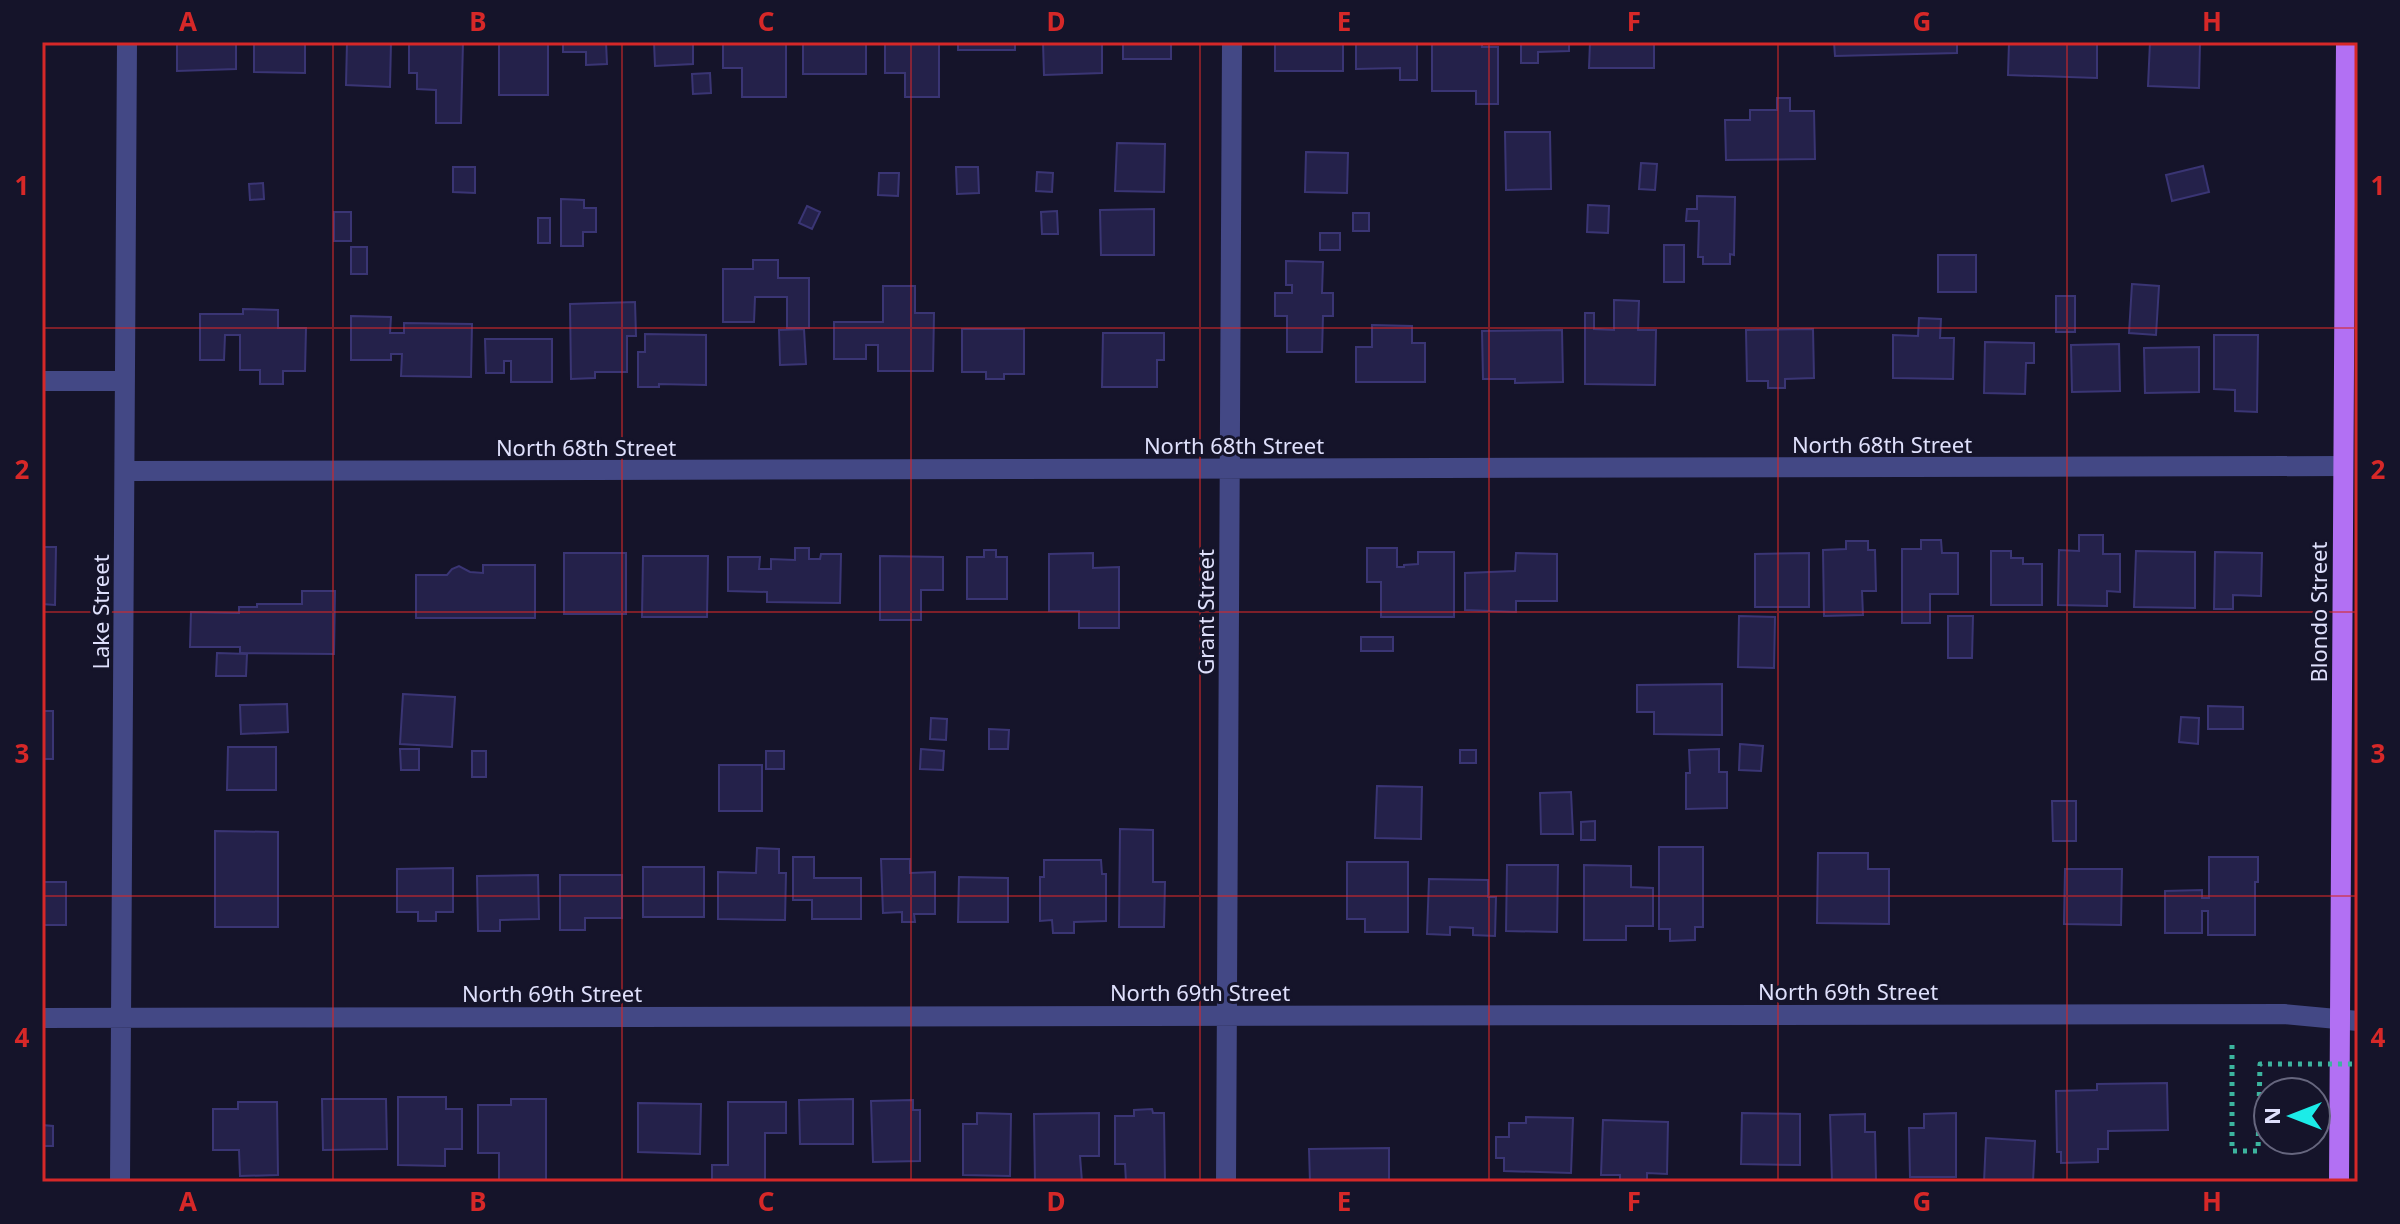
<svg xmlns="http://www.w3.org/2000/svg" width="2400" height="1224" font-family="'Noto Sans',sans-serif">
<rect width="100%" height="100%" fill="#15142a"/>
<path fill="#24214a" stroke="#3a3574" stroke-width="2" d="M177 42H236V69L177 71Z
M254 42H305V73L254 72Z
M347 42H391L390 87 346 85Z
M409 42H463L461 123H436V90L417 89V73H409Z
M499 42H548V95H499Z
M563 42H606L607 64 586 65V52H563Z
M654 42H693V64L655 66Z
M723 42H786V97H742V68H723Z
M803 42H866V74H803Z
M885 42H939V97H905V73H885Z
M958 42H1015V50H958Z
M1043 42H1102V73L1044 75Z
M1123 42H1171V59H1123Z
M1275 42H1343V71H1275Z
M1356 42H1417V80H1400V68L1356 69Z
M1432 42H1482V47H1498V104H1476V91H1432Z
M1521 42H1569V51L1538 52V63H1521Z
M1590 42H1654V68H1589Z
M1834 42H1957V53L1835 56Z
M2009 42H2097V78L2008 75Z
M2150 42H2200L2199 88 2148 86Z
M710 73 711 93 693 94 692 74Z
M1777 98H1790V111H1814L1815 159 1726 160 1725 120H1750V110H1777Z
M1505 132H1550L1551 189 1506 190Z
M1117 143 1165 144 1164 192 1115 191Z
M1306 152 1348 153 1347 193 1305 192Z
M1641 163 1657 164 1655 190 1639 189Z
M2203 166 2209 192 2172 201 2166 175Z
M453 167H475V193L453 192Z
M956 167H978L979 193 957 194Z
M1037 172 1053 173 1052 192 1036 191Z
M879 173H899L898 196 878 195Z
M263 183 264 199 250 200 249 184Z
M1697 196 1735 197 1734 255 1730 254V264H1703V257H1698L1699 221H1686L1687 209H1697Z
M561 199 584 200V208H596V232H583V246H561Z
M1588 205 1609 206 1608 233 1587 232Z
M807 206 820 212 812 229 799 223Z
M1154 209V255H1101L1100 210Z
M1057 211 1058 234H1042L1041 212Z
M334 212H351V241H334Z
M1353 213H1369V231H1353Z
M538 218H550V243H538Z
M1320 233H1340V250H1320Z
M1664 245H1684V282H1664Z
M351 247H367V274H351Z
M1938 255H1976V292H1938Z
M753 260H778V278H809V328H787V297H755L754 322H723V269H753Z
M1286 261 1323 262 1322 293H1333V316H1323L1322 352H1287V316H1275V293H1292V285H1286Z
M2132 284 2159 286 2156 335 2129 333Z
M883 286H915V313H934L933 371H878V345H866V359H834V322H883Z
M2056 296H2075V332H2056Z
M1614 300 1639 301 1638 330H1656L1655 385 1585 384V313H1594V329L1614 330Z
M635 302 636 336H627V372H595V378L571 379 570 304Z
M243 309 278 310V328H306L305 371H283V384H260V370H240V335H225L224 360H200V314H243Z
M351 316 391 317 390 333H404V323L472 324 471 377 401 376 402 354H391V360H351Z
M1919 318 1941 319 1940 338H1954L1953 379 1893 378V335L1918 336Z
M1372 325 1412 326V343H1425V382H1356V347H1372Z
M804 329 806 364 780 365 779 330Z
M962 329H1024V374H1004V379H986V372H962Z
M1813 329 1814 378 1785 379V388H1768V381H1747L1746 330Z
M1562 330 1563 382 1515 383V379H1483L1482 331Z
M1103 333H1164V360H1157V387H1102Z
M645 334 706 335V385L659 384V387H638V352H645Z
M2214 335H2258L2257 412 2235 411V390L2214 389Z
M485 339H552V382H511V361H504V373H486Z
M1985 342 2034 343V363H2026L2025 394 1984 393Z
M2119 344 2120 391 2072 392 2071 345Z
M2199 347V392L2145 393 2144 348Z
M2079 535H2103V554H2120V592L2107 591V606L2058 605 2059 550 2079 551Z
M1921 540H1941L1942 553H1958V594H1930V623H1902V549H1921Z
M1846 541H1868V550H1875L1876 591H1862L1863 615 1824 616 1823 550 1846 549Z
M42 547H56L55 605 42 604Z
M795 548H809V559H820L821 554H841L840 603 767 602V592L728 591V557H760L759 569H771V559L795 560Z
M1367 548H1397V567H1404V565L1418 564V552H1454V617H1381V582H1367Z
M984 550H996V557H1007V599H967V557H984Z
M1991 551H2011V558H2023V564H2042V605H1991Z
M2136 551 2195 552V608L2134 607Z
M2215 552 2262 553 2261 596 2233 595V609H2214Z
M564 553H626V614H564Z
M1093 553V568L1119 567V628H1079V611H1049V554Z
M1516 553 1557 554V601H1516V612L1465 610V573L1515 571Z
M1809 553V607H1755V554Z
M643 556H708L707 617H642Z
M880 556 943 557V590H921V620H880Z
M483 565H535V618H416V575H447L452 569 459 566 470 572 483 573Z
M302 591H335L334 654 240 653V647H190L191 612 239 613V607H257V604H302Z
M1739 616 1775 617 1774 668 1738 667Z
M1948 616H1973L1972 658H1948Z
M1361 637H1393V651H1361Z
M217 653 247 654 246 676H216Z
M1722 684V735L1654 734V712H1637V685Z
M403 694 455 697 452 747 400 744Z
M287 704 288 732 241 734 240 705Z
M2208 706 2243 707V729H2208Z
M42 711H53V759H42Z
M2181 717 2199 718 2198 744 2179 742Z
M931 718 947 719 946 740 930 739Z
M989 729 1009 730 1008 749H989Z
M1740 744 1763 746 1761 771 1739 770Z
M228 747H276V790H227Z
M400 749H419V770H401Z
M921 749 944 751 943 770 920 769Z
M1719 749V772H1727V808L1686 809V773H1690L1689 750Z
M1460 750H1476V763H1460Z
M472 751H486V777H472Z
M766 751H784V769H766Z
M719 765H762V811H719Z
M1377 786 1422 787 1421 839 1375 838Z
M1571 792 1573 834H1541L1540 793Z
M2052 801H2076V841H2053Z
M1595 821V840H1581V822Z
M1120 829 1153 830V882H1165L1164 927H1119Z
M215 831 278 832V927H215Z
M1659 847H1703V927H1695V940L1670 941V929H1659Z
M757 848 779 849V873H786L785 920 718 919V872L756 873Z
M1818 853H1868V869H1889V924L1817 923Z
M793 857H814V878H861V919H812V900H793Z
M2209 857H2258V882H2255V935H2208V911H2202V933H2165V891L2202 890V898H2209Z
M881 859H910V873L935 872V914H914L915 922H902V912L883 913Z
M1044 860H1101L1102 874H1106V921L1074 922V933H1053L1052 920 1040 921V877H1044Z
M1347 862H1408V932H1365V919H1347Z
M1507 865H1558L1557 932 1506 931Z
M1584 865 1631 866V887L1653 888V926H1626V940H1584Z
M643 867H704V917H643Z
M453 868V912H436V921H418V912H397V869Z
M2065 869H2122L2121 925 2064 924Z
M538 875 539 919 500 920V931H478L477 876Z
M560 875H622V918H585V930H560Z
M959 877 1008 878V922H958Z
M1429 879 1488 880V897H1496L1495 936 1473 935V928L1450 927V935L1427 934Z
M42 882H66V925H42Z
M2167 1083 2168 1130 2108 1131V1149H2098V1162L2061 1163V1152H2057L2056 1091 2097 1090V1084Z
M398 1097H446V1109H462V1149H445V1166L398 1165Z
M42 1099V1125L53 1126V1146H42Z
M322 1099H386L387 1149 323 1150Z
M511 1099H546V1182H499V1153H478V1105H511Z
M853 1099V1144H800L799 1100Z
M913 1100V1110H920V1161L873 1162 871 1101Z
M238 1102H277L278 1175 240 1176 239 1150H213V1109H238Z
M728 1102H786V1133H765V1182H712V1165H728Z
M638 1103 701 1104 700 1154 638 1152Z
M1152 1109 1153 1113H1164L1165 1182H1126L1125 1164H1115V1116H1134V1110Z
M977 1113 1011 1114 1010 1176 963 1175V1124H977Z
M1099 1113V1156H1080L1082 1182H1035L1034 1114Z
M1742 1113 1800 1114V1165L1741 1164Z
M1956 1113V1177H1910L1909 1128H1924V1114Z
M1865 1114V1132H1875L1876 1180 1832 1181 1830 1115Z
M1526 1117 1573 1118 1571 1173 1504 1171V1158H1496V1137H1509V1123H1526Z
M1603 1120 1668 1122 1667 1174 1647 1173V1182H1620V1175H1601Z
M1986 1138 2035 1141 2033 1182H1984Z
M1389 1148V1182H1310L1309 1149Z"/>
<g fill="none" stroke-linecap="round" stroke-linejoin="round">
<path stroke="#3cb49e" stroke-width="5" stroke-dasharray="4 6" stroke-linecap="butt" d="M2232 1045V1072"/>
<path stroke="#434885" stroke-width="20" d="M42 381H125
M125 471 2343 466
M42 1018 2284 1014 2358 1021
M120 1182 127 42
M1226 1182 1232 42"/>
<path stroke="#b270f3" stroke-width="20" d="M2339 1182 2346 42"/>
<path stroke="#3cb49e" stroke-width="5" stroke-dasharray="4 6" stroke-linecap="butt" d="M2232 1072V1151H2258L2260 1064H2358"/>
</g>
<path fill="none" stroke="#d62828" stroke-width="2" stroke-opacity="0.55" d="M333 42V1182M622 42V1182M911 42V1182M1200 42V1182M1489 42V1182M1778 42V1182M2067 42V1182M42 328H2358M42 612H2358M42 896H2358"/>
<g text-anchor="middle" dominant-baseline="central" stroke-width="6" stroke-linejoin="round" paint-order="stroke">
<g font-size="22" fill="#dfe0fc" stroke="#15142a">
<text x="1882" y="444">North 68th Street</text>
<text x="1234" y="445">North 68th Street</text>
<text x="586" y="447">North 68th Street</text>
<text transform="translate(100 612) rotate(-90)">Lake Street</text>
<text transform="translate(1205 612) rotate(-90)">Grant Street</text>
<text transform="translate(2318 612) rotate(-90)">Blondo Street</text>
<text x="1848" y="991">North 69th Street</text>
<text x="1200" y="992">North 69th Street</text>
<text x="552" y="993">North 69th Street</text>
</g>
</g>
<rect width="2400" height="1224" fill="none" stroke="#15142a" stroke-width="88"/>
<g transform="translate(2292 1116) rotate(270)"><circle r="38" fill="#15142a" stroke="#66667e" stroke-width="2"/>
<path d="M0-6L14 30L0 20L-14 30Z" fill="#1cece8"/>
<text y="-12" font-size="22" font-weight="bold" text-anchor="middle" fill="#dfe0fc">N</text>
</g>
<rect x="44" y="44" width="2312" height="1136" fill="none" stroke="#d62828" stroke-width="3"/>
<g font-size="26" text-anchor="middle" font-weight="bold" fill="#d62828">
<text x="188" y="31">A</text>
<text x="478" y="31">B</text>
<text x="766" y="31">C</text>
<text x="1056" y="31">D</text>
<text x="1344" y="31">E</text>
<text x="1634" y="31">F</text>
<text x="1922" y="31">G</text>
<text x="2212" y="31">H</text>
<text x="22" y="195">1</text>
<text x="2378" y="195">1</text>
<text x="22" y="479">2</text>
<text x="2378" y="479">2</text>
<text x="22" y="763">3</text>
<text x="2378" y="763">3</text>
<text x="22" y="1047">4</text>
<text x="2378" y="1047">4</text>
<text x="188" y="1211">A</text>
<text x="478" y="1211">B</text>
<text x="766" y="1211">C</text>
<text x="1056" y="1211">D</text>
<text x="1344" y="1211">E</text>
<text x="1634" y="1211">F</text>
<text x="1922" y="1211">G</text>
<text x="2212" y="1211">H</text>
</g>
</svg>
